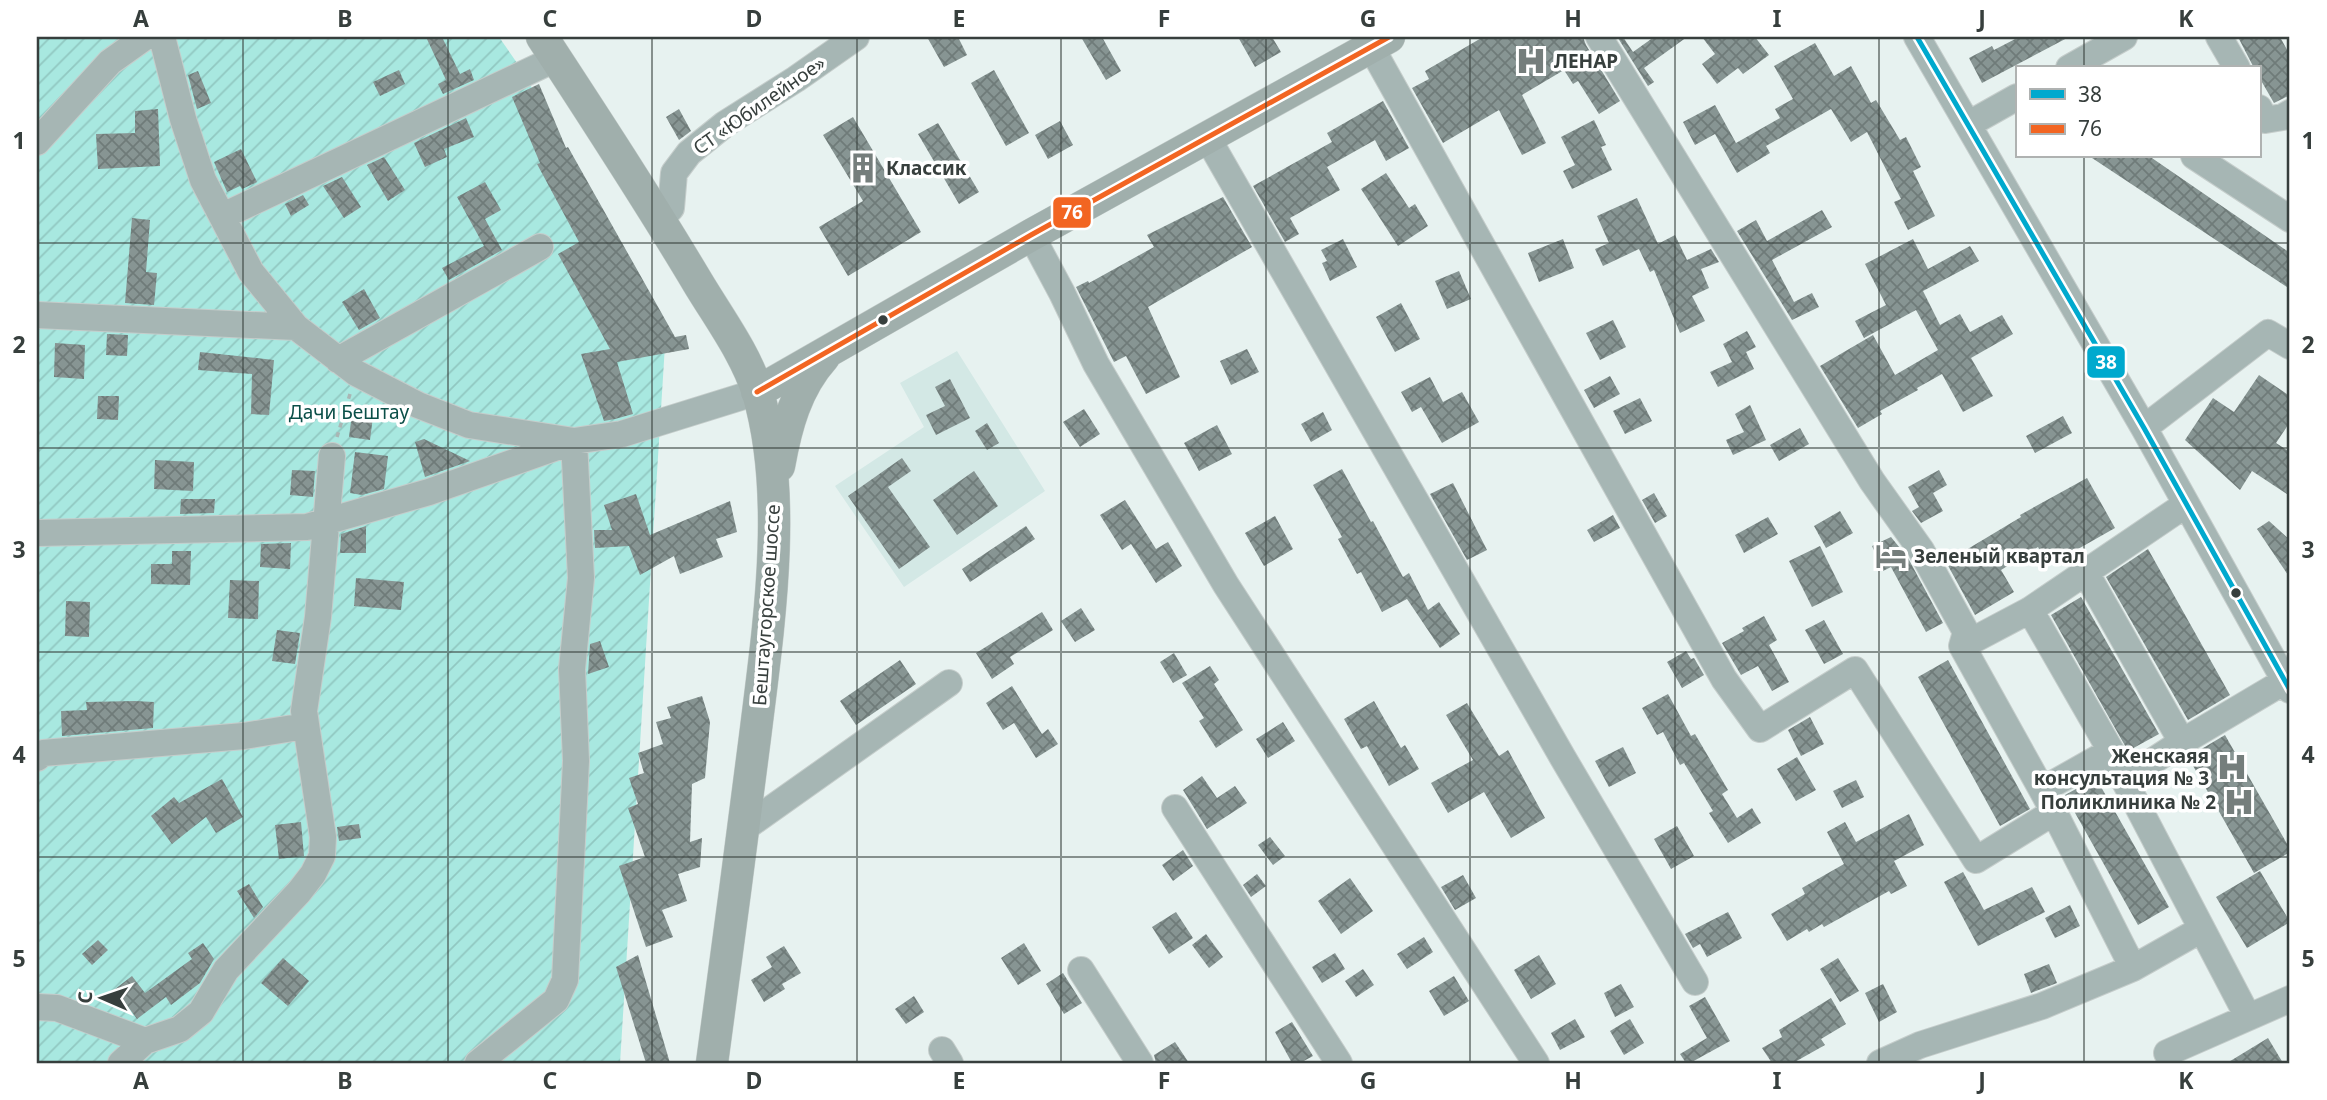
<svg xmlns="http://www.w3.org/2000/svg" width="2327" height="1100" font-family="'Noto Sans',sans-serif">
<defs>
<pattern id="garden-furrows" width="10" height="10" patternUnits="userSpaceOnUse" patternTransform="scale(1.75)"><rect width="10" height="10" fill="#a8e8e0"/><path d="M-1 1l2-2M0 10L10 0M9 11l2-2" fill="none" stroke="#91c8c1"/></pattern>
<pattern id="building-cross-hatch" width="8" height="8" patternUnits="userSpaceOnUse" patternTransform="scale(1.75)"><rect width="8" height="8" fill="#879593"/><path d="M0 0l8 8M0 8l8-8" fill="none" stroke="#6f7b79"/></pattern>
</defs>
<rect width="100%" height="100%" fill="#e7f2f0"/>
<path fill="#d3e8e5" d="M957 351 1045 491 904 587 835 486 924 427 900 383Z"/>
<path fill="url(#garden-furrows)" d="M37 37H499L524 73 665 345 620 1063H37Z"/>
<path fill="url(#building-cross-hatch)" d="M426 37H442L460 74 470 69 474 80 443 94 438 84 446 80Z
M927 37H958L967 55 944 67Z
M1081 37H1102L1121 71 1106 80Z
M1238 37H1272L1281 52 1255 67Z
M1483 37H1583L1586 45 1620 101 1599 114 1578 81 1573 84 1564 70 1522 95 1546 143 1522 155 1499 110 1443 143 1412 88 1429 79 1425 71Z
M1623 37 1633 52 1654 37H1687L1644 68 1654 82 1648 86 1618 38Z
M1702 37H1755L1769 55 1743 74 1738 68 1717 84 1702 64 1715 54Z
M2019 37H2069L1982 83 1969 58 1992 46 1994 50Z
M2238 37H2280L2290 55V95L2274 103 2259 77V68H2254Z
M1815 43 1834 76 1851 66 1871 103 1876 100 1900 140 1906 137 1921 167 1913 171 1935 216 1908 230 1894 202 1901 199 1867 132 1851 142 1831 109 1766 146 1770 153 1737 173 1715 134 1695 145 1683 122 1715 105 1736 143 1780 118 1775 109 1793 99 1774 66Z
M399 70 405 84 380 96 373 82Z
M994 70 1029 133 1006 146 971 83Z
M198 71 211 103 197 109 188 75Z
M539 84 566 148 568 147 675 337 686 335 689 349 617 362 633 414 615 419 604 421 581 354 610 349 558 254 579 242 537 164 540 163 512 97Z
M1383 101 1409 148 1386 161 1375 140 1327 167 1340 190 1290 218 1299 234 1285 242 1253 186 1332 142 1327 133Z
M158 109 160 166 98 169 96 134 135 133V111Z
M679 109 691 131 679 140 666 117Z
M853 117 921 232 848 276 819 227 863 201 823 135Z
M466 118 474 137 444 149 447 157 425 167 414 143Z
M1594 120 1606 145 1601 147 1612 170 1572 189 1563 171 1575 165 1561 137Z
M1060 121 1073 145 1048 159 1035 135Z
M938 123 979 192 959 204 918 134Z
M241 149 257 182 242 189 240 186 227 192 214 162Z
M2089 156H2149L2290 253V289Z
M384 157 405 190 388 201 367 165Z
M1386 173 1409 208 1415 204 1428 226 1398 246 1361 189Z
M342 177 361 207 344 218 323 186Z
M485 182 501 210 485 219 502 250 449 280 442 268 484 246 457 197Z
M303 195 309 205 291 216 285 204Z
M1223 197 1252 247 1148 307 1180 377 1146 394 1126 356 1114 362 1076 287 1088 281 1089 283 1154 247 1147 235Z
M1637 198 1658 244 1675 235 1687 260 1711 249 1719 262 1701 269 1709 288 1692 296 1705 321 1680 333 1654 270 1650 272 1639 249 1603 266 1595 249 1609 243 1597 216Z
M1822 210 1832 227 1772 260 1794 302 1812 293 1819 307 1792 320 1737 231 1756 220 1767 241Z
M132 218 150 220 146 272 157 273 154 305 125 303Z
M1343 239 1357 267 1330 281 1322 263 1327 261 1321 250Z
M1563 239 1574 268 1539 282 1528 253Z
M1913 239 1928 269 1970 246 1979 261 1923 291 1940 325 1960 314 1970 332 2002 315 2013 334 1971 358 1993 396 1963 412 1942 374 1917 388 1918 390 1880 411 1882 414 1858 428 1820 366 1873 335 1895 375 1938 350 1916 310 1864 338 1855 321 1886 305 1865 264Z
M1459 271 1471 299 1447 309 1435 281Z
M364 289 380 318 359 330 342 302Z
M1401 303 1420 339 1395 352 1376 317Z
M1613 320 1626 347 1600 360 1586 333Z
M1747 331 1756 347 1746 352 1754 369 1718 387 1710 372 1732 362 1723 344Z
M107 334 128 335 127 356 106 355Z
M55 343 85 345 84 379 54 377Z
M1247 349 1259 372 1231 385 1220 361Z
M200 352 274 360 269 415 251 414 252 374 198 370Z
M2259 375 2290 396V422L2276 443 2290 452V496L2252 471 2240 490 2185 440 2213 398 2234 412Z
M1610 376 1620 394 1594 408 1584 390Z
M1430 377 1443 402 1462 392 1479 422 1442 443 1421 407 1412 412 1401 392Z
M950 379 970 418 936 435 926 415 945 406 935 387Z
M98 396H119L118 420 97 419Z
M1640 398 1652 421 1625 434 1613 411Z
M1750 405 1766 440 1733 455 1726 440 1744 432 1735 414Z
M353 406 374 409 370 440 349 437Z
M1084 409 1100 434 1080 447 1063 422Z
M1323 412 1332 430 1311 442 1301 424Z
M2063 416 2072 433 2035 453 2026 436Z
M987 423 999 443 987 450 975 431Z
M1217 425 1232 454 1199 471 1184 443Z
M1800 428 1809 444 1779 461 1770 445Z
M424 439 470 461 425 477 415 442Z
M355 452 388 456 384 489 362 495 350 493Z
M902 458 911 471 888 487 930 547 899 569 848 496Z
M155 460 194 462 193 491 154 489Z
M1342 469 1371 522 1373 521 1403 577 1409 573 1428 610 1439 602 1460 634 1440 648 1407 599 1382 612 1361 572 1357 574 1338 539 1342 537 1313 485Z
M292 470 315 471 313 497 290 495Z
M1939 470 1947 485 1933 493 1943 511 1921 523 1912 511 1919 507 1908 487Z
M974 471 998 506 957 535 933 500Z
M2087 478 2115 528 2048 566 2038 547 2001 570 2014 592 1975 615 1946 562 2021 517 2020 515Z
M1453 483 1487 550 1467 560 1430 494Z
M1654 493 1667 516 1655 523 1642 500Z
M636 494 650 535 730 501 737 532 716 539 723 557 680 574 674 556 640 575 629 546 595 548 594 530H612L604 505Z
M181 499H215L214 513 180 514Z
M1125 500 1156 549 1168 542 1182 566 1156 583 1131 544 1122 550 1100 515Z
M1840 511 1853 533 1826 548 1814 526Z
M1613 515 1620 528 1594 542 1587 530Z
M1275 516 1293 549 1264 566 1245 533Z
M1768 517 1778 534 1744 553 1735 535Z
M2269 521 2290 540V578L2257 529Z
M366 526V553H340L341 534Z
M1026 526 1035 539 970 582 962 569Z
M1891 537 1908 558 1943 623 1926 632 1891 567 1883 571 1872 546Z
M291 543 290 569 260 567 261 544Z
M1820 546 1843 592 1812 607 1789 561Z
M2148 549 2230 695 2188 720 2106 577Z
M172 551H191L190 585 151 584V564H172Z
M356 578 404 582 401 610 354 606Z
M230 580 259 581 258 619 228 618Z
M2081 597 2159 734 2128 751 2051 615Z
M66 601 90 602 89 637 65 636Z
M1081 608 1095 630 1075 642 1061 621Z
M1042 612 1053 630 1010 657 1014 664 992 679 976 653Z
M1764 616 1777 640 1769 645 1789 682 1772 691 1758 666 1741 675 1722 643 1744 631 1742 628Z
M1824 620 1843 654 1824 664 1805 630Z
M277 630 300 633 295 664 272 661Z
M600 641 609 667 588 674 590 644Z
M1686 651 1691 659 1694 658 1704 675 1682 688 1667 662Z
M1174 653 1187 675 1173 683 1160 662Z
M900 660 916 684 856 725 840 701Z
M1948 660 2030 809 2000 826 1918 677Z
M1210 666 1219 680 1214 684 1243 730 1216 748 1199 721 1204 718 1182 683Z
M1012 686 1042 734 1048 729 1058 744 1036 758 1014 723 1003 730 986 703Z
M1668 694 1691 736 1695 734 1728 790 1722 794 1737 818 1752 808 1761 823 1728 843 1709 813 1713 811 1684 763 1680 765 1663 732 1657 735 1642 708Z
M702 696 710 722 705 778 692 784 690 842 702 838 700 867 678 874 687 901 662 910 673 937 646 947 619 866 645 857 628 808 638 804 629 778 644 773 638 753 663 744 656 722 671 718 667 707Z
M135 701 154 702 153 728 62 736 61 711 87 710 86 702Z
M1374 701 1401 748 1405 745 1419 769 1389 786 1367 746 1361 749 1344 719Z
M1467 703 1499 756 1508 750 1545 818 1511 838 1484 792 1448 813 1431 783 1473 760 1446 715Z
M1810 717 1824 744 1801 756 1788 730Z
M1283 722 1295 741 1268 758 1256 739Z
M2225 735 2290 849V852L2254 873 2188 757Z
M1623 747 1636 773 1609 787 1595 761Z
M1797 757 1816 790 1796 801 1777 769Z
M1202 776 1217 798 1235 786 1247 803 1207 829 1183 790Z
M2096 778 2169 907 2138 925 2065 795Z
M222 779 243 817 216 833 206 817 172 844 151 816 174 797 179 803Z
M1856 780 1864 797 1842 808 1833 791Z
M1909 814 1924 845 1894 861 1907 886 1891 894 1889 891 1824 927 1822 924 1809 932 1807 929 1787 941 1771 914 1805 894 1802 888 1844 864 1827 832 1845 822 1856 842Z
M301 822 304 856 279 859 275 825Z
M359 824 361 838 339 841 337 827Z
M1677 826 1694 856 1671 869 1654 839Z
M1270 837 1285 856 1273 865 1258 845Z
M1183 850 1193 866 1173 881 1162 865Z
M2260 871 2290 922 2247 948 2216 897Z
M1963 872 1984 910 2032 887 2045 912 1978 946 1944 882Z
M1257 874 1266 886 1251 897 1243 885Z
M1463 875 1476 898 1455 910 1441 887Z
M1350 878 1373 911 1341 934 1318 901Z
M249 884 263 907 254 918 237 891Z
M2070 905 2080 926 2055 938 2045 918Z
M1176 912 1193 938 1169 954 1152 927Z
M1728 912 1742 938 1707 957 1700 944 1693 948 1685 934Z
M1206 934 1223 957 1209 968 1192 945Z
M1424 937 1433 952 1407 969 1397 954Z
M98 940 108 950 92 965 82 954Z
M203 943 214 959 200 983 171 1005 166 997 137 1019 115 989 132 976 145 993 192 959 188 953Z
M1024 943 1041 971 1018 985 1001 958Z
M784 946 801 973 782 984 785 989 764 1002 751 980 772 967 766 957Z
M1335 953 1345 969 1322 983 1312 967Z
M638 955 670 1063H646L616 967Z
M1539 955 1556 984 1531 999 1514 970Z
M283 958 309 981 288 1006 261 983Z
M1838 958 1859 991 1840 1002 1820 969Z
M2049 964 2057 983 2031 993 2024 974Z
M1363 969 1374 985 1356 997 1345 981Z
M1063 973 1082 1003 1064 1014 1046 984Z
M1454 976 1469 1001 1444 1016 1429 991Z
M1621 984 1634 1007 1615 1017 1604 993Z
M1883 984 1897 1012 1879 1022 1865 993Z
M914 996 924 1012 906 1024 895 1009Z
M1705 997 1730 1041 1690 1063H1686L1680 1054 1707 1038 1689 1006Z
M1831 998 1846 1024 1821 1039 1825 1045 1793 1063H1772L1762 1048 1782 1037 1779 1030Z
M1575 1019 1585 1037 1560 1050 1551 1033Z
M1630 1019 1644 1043 1624 1055 1610 1031Z
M1292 1022 1313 1056 1300 1063H1292L1275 1032Z
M2268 1038 2283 1063H2227Z
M1175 1042 1189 1063H1156L1154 1055Z"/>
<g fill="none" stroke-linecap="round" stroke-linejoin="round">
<g stroke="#c5cdcb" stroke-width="28">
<path id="minor" d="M162 37 183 119 203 180 251 272 296 327 356 373 418 405 469 425 574 441 622 434 757 392
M1599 37 1872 481 1921 550 1966 632 1962 646 2030 610 2185 505
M1917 37 2144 428 2290 690
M2219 37 2237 68
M1371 47 1724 679 1760 729 1855 670 1976 860 2054 812 2042 790 2111 751
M2069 68 2124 37
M2259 108 2265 120 2283 117 2290 113
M1969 124 2017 97
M1207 137 1563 758 1695 982
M37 142 110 62 145 37
M2194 156 2290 219
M223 216 557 58
M660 219 671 208 674 173 689 153 725 124 796 79 856 37
M1031 235 1062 293 1096 364 1226 585 1536 1063
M37 315 296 327
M338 360 540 247
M2144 428 2268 333 2290 346
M37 533 307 527 429 492 574 441 581 578 572 669 576 761 565 980 556 1000 478 1063
M2086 573 2182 742
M2030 610 2111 751 2124 780 2182 742 2285 681
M1962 646 2042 790
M37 758 43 753 244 736 305 726
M2124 780 2248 1017
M1175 808 1339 1063
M2054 812 2133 968
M743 829 949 683
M1081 970 1140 1063
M37 1007 57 1008 145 1041
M942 1050 950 1063
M2167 1053 2290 999
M121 1063 145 1041 180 1029 201 1012 226 970 299 892 313 874 322 856 323 837 304 711 318 617 332 456
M1880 1063 1920 1045 2042 1006 2133 968 2202 929"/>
</g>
<g stroke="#c5cdcb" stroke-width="33">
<path id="major" d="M542 37C595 118 648 199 698 283 719 318 746 354 758 393 789 497 768 631 755 737 741 846 727 954 712 1063
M757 392 1031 235 1389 37
M779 466C786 427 796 388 824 357"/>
</g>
<path stroke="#a9b6b4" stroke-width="3.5" stroke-dasharray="5 5" stroke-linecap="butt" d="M337 437 350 394"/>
<use href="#minor" stroke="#a6b6b4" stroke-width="26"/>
<use href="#major" stroke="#a0afac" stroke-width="32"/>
<g stroke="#fff" stroke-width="10">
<path id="bus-1" d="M1917 37 2144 428 2290 690"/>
</g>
<g stroke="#fff" stroke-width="10">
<path id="bus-2" d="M757 392 1031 235 1389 37"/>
</g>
<use href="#bus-1" stroke="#00a9ce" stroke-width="5"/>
<use href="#bus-2" stroke="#f26522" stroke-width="5"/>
</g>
<path fill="none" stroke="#373f3d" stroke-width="2" stroke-opacity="0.55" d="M243 37V1063M448 37V1063M652 37V1063M857 37V1063M1061 37V1063M1266 37V1063M1470 37V1063M1675 37V1063M1879 37V1063M2084 37V68M2084 156V1063M37 243H2290M37 448H2290M37 652H2290M37 857H2290"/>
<defs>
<g id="hospital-bare" transform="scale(2.415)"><path d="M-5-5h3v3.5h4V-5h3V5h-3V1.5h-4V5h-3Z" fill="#757e7c" stroke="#fff" stroke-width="2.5" paint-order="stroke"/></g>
<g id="building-bare" transform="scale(2.415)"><path d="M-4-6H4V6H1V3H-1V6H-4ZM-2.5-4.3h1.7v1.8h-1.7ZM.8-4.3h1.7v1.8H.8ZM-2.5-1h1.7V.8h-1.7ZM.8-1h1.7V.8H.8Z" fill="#757e7c" stroke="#fff" stroke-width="2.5" paint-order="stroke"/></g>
<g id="hotel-bare" transform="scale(2.415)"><path d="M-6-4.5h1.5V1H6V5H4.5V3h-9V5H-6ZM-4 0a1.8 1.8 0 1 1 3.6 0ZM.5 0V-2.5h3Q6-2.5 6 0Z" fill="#757e7c" stroke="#fff" stroke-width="2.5" paint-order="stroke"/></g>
</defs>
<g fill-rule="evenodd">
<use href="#hospital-bare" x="1531" y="61"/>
<use href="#building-bare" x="863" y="168"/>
<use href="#hotel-bare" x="1891" y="556"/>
<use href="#hospital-bare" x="2232" y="767"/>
<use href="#hospital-bare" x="2239" y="802"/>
</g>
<g fill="#373f3d" stroke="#fff" stroke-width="2.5">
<circle cx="883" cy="320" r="6"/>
<circle cx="2236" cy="593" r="6"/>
</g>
<g text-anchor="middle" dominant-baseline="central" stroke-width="7" stroke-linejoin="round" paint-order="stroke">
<g font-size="19" font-weight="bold" fill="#373f3d" stroke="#fff" text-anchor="start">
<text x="1554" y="61">ЛЕНАР</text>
<text x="886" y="168">Классик</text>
<text x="1914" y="556">Зеленый квартал</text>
<text x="2209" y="756" text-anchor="end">Женскаяя<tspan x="2209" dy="22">консультация № 3</tspan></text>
<text x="2216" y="802" text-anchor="end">Поликлиника № 2</text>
</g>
<g font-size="19" fill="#373f3d" stroke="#fff">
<text transform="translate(759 105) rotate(-35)">СТ «Юбилейное»</text>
<text transform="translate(766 605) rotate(-86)">Бештаугорское шоссе</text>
</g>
<g font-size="19" fill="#0b4f48" stroke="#fff">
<text x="349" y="412">Дачи Бештау</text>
</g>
</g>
<g stroke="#fff" stroke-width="2.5">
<rect x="1052" y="196" width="40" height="33" rx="7" fill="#f26522"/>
<rect x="2086" y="345" width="40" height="34" rx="7" fill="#00a9ce"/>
</g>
<g font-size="19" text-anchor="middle" font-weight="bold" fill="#fff">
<text x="1072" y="219">76</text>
<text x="2106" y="369">38</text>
</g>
<rect width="2327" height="1100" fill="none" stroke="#ffffff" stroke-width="77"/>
<rect x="2016" y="66" width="245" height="91" fill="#ffffff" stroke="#afb2b1" stroke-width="2"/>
<rect x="2030" y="89" width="35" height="10" fill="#00a9ce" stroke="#afb2b1" stroke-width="2"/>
<text x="2078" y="102" font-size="21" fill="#373f3d">38</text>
<rect x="2030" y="124" width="35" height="10" fill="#f26522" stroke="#afb2b1" stroke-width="2"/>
<text x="2078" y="136" font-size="21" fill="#373f3d">76</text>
<g transform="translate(102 998) rotate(272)" stroke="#ffffff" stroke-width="5" paint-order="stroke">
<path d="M0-5L12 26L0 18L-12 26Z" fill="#373f3d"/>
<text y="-10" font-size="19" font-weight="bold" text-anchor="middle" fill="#373f3d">С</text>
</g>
<rect x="38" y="38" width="2250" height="1024" fill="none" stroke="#373f3d" stroke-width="2.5"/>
<g font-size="23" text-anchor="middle" font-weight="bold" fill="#373f3d">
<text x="141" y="27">A</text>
<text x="345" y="27">B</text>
<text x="550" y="27">C</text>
<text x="754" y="27">D</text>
<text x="959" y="27">E</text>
<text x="1164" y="27">F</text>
<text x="1368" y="27">G</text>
<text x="1573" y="27">H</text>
<text x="1777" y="27">I</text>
<text x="1982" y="27">J</text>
<text x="2186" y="27">K</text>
<text x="19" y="149">1</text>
<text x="2308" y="149">1</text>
<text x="19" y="353">2</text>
<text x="2308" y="353">2</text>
<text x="19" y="558">3</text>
<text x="2308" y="558">3</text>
<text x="19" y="763">4</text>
<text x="2308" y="763">4</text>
<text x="19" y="967">5</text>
<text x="2308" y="967">5</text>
<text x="141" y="1089">A</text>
<text x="345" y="1089">B</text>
<text x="550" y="1089">C</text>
<text x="754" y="1089">D</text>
<text x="959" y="1089">E</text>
<text x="1164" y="1089">F</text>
<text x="1368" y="1089">G</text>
<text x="1573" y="1089">H</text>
<text x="1777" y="1089">I</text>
<text x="1982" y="1089">J</text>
<text x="2186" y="1089">K</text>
</g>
</svg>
